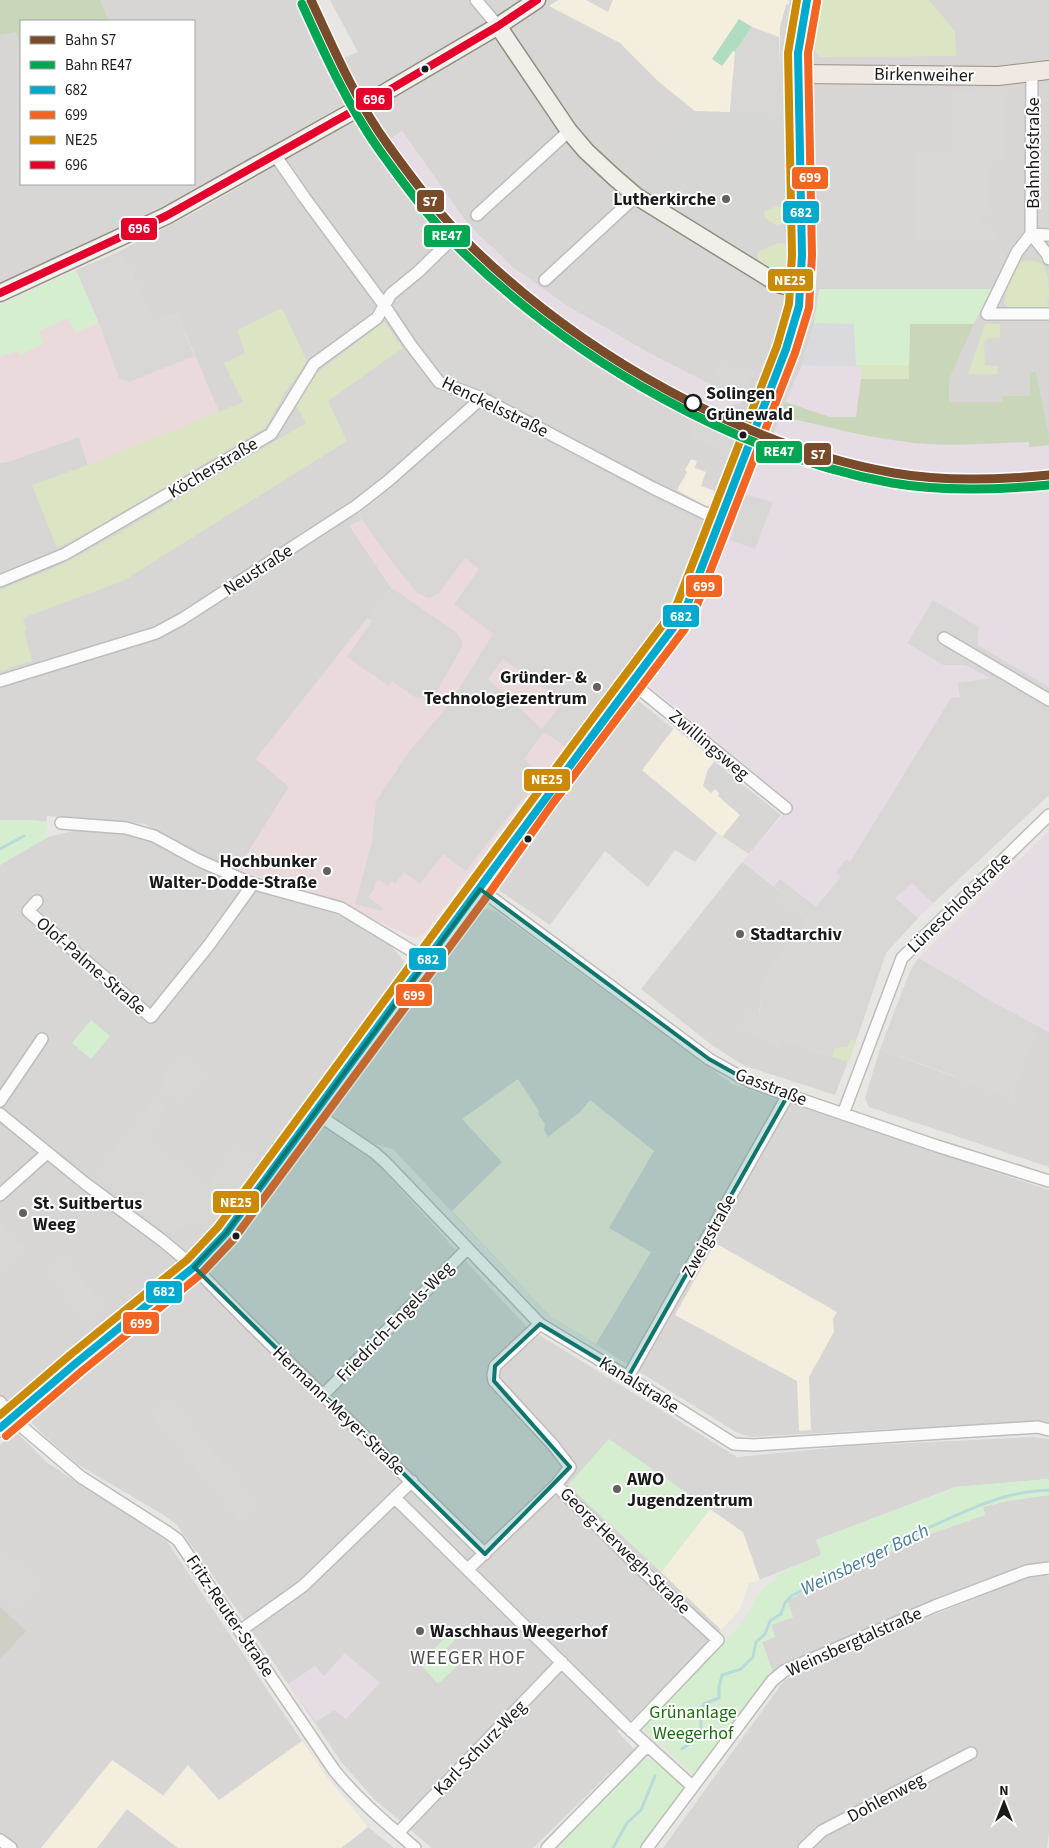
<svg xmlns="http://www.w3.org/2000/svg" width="1049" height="1848" font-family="'Source Sans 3',sans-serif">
<rect width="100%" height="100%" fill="#e8e6e3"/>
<path fill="#d7d6d5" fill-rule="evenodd" d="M0 0H305L334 62 358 52 330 0H1049V483L766 454 788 394 750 380 742 401 649 353 569 307 540 288 513 268 477 233 462 216 402 131 381 146 460 240 528 302 567 334 610 360 655 386 733 427 728 439 734 442 703 526 483 410 394 486 358 513 362 520 350 526 392 588 256 759 290 786 236 871 199 854 145 824 47 816 46 822 32 820H0V463L7 462 79 437 88 465 219 412 177 314 154 323 129 269 125 268 118 252 199 210 364 115 352 100 262 151 169 207 161 209 0 282ZM21 21H194V184H21Z
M635 698 781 815 749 854 717 833 695 862 675 850 648 887 605 851 550 925 500 891V886Z
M81 829 131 833 158 844 194 866 241 885 255 888 347 918 390 945 399 955 404 962 402 972 302 1107 374 1160 482 1279 528 1328 737 1457 851 1446 1033 1437 1049 1439V1479L955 1487 816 1540 822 1555 749 1584 740 1610 633 1718 617 1731 634 1749 533 1848H432L374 1799 343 1764 249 1627 177 1525 162 1514 77 1464 46 1437 11 1402 0 1411V865L48 837Z
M742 862 784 894 782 898 810 922 769 970 762 987 759 1015 777 1045 782 1038 832 1057 856 1041 835 1095 745 1066 713 1046 641 989Z
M487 909 497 912 732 1084 1049 1190V1423L1036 1421 750 1437 736 1432 550 1316 393 1149 371 1143 330 1114 382 1044 472 917 478 911Z
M1036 1025 1049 1032V1167L869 1107 865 1098 880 1049 1011 1098Z
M16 1432 49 1464 166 1540 302 1741 219 1801 188 1765 142 1821 178 1848H11L0 1840V1445Z
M1049 1495V1564L773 1673 762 1642 775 1637 771 1625 793 1617 787 1600 921 1537 985 1515 983 1507 1007 1501Z
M1037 1574H1045L1049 1577V1833L1047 1848H663L778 1689 786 1679 931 1616Z
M368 1827 394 1848H341Z"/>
<path fill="#eadadb" d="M118 252 125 267 129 269 154 323 177 314 219 412 88 465 79 437 7 462 0 463V304Z
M483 409 703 526 666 616 594 713 519 807 424 934 419 937H411L356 910 299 887 236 871 289 787 256 759 391 588 350 527 361 520 358 514 394 486Z"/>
<path fill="#e6dce4" d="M402 131 462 216 477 233 514 268 569 307 649 353 742 401 733 427 655 386 610 360 567 334 528 302 460 240 381 146Z
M802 365 861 366V379L856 417H830L785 402Z
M780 416 873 437 915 443 1029 442 1030 446 1049 445V687L978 645 979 627 933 600 907 643 943 665H965L992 678 1049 795 918 918 886 953 856 1041 851 1040 848 1046 835 1048 832 1057 782 1038 777 1046 741 1025 748 1014 759 1015 762 987 769 971 810 922 781 898 784 894 742 862 792 804 646 683 700 612 753 463 768 456 795 464 766 454Z
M1049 831V1032L980 995 973 989 918 958Z
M345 1653 380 1683 346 1719 334 1710 316 1722 288 1684 315 1666 324 1676Z"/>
<path fill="#f3eede" d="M558 0H789V4L786 5 780 27 779 80 733 75 730 113 695 111 660 83 620 43 549 6Z
M691 459 697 461 695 468 706 472 701 486 715 491 711 505 706 506 677 490 687 472 685 470Z
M674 728 715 761 708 769 703 786 711 793 715 789 719 793 718 796 740 815 722 837 642 770Z
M518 1079 539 1111 538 1114 545 1124 544 1130 548 1137 580 1112 590 1100 654 1151 609 1228 651 1252 596 1344 550 1316 452 1211 502 1162 462 1119Z
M715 1243 837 1312 833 1319 834 1332 809 1377 811 1430 799 1431 797 1381 675 1315Z
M710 1509 743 1532 760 1580 749 1584 740 1610 721 1630 661 1572Z
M302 1741 326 1776 368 1827 341 1848H178L127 1809 97 1848H41L112 1760 164 1796 188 1765 219 1800Z"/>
<path fill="#d6d6d4" d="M695 111 783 114 786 246V269L784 274H780L758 261 632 182Z"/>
<path fill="#d1cec5" d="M0 1607 26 1631 0 1659Z"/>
<path fill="#dbe4c3" d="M823 0H929L955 31 956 56 820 57C807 46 818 14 823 0Z
M777 206 783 209V223L778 226C772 222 761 219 765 211Z
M779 243H783L786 246V269L784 274H780L758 261 757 255 759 251Z
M1028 260C1049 260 1049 277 1049 298L1047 301 1049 309H1012L1008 308 1004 303 1010 277 1017 263Z
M282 308 307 361 286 391 266 427 90 531 57 548 32 485 88 465 243 402 224 363 245 353 237 330Z
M384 322 403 348 328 401 347 441 123 581 23 618 26 629 24 630 32 661 0 671V590L63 564 107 540 306 423 296 405 315 374Z
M854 324H910L909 379H861V367L856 366Z
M985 324H1000V338H989L984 343 985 365 998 366 997 374H968Z
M851 1040 856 1041 849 1062 832 1057 835 1048Z"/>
<path fill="#c9d6ba" d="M0 0H100L109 21H21V50L16 32 0 35Z
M910 324H974L949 379V402H1003V396H1030V372H1036L1049 437V445L1029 447V442C991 443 952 447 915 443 869 438 825 426 780 416L785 402 830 417H856L861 379H909Z"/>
<path fill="#d5eecf" d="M76 270 99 323 75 333 68 318 39 331 43 344 20 355 18 351 9 355 8 353 0 357V305Z
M819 289H991L974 324H910L909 365H802L814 323Z
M0 820H32L46 822 48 837 0 865Z
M91 1020 110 1036 91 1059 72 1043Z
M609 1439 710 1509 661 1572 568 1485Z
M1049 1479V1495L1007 1501 983 1507 985 1515 921 1537 787 1600 793 1617 771 1625 775 1637 762 1642 773 1673 695 1776 642 1728 739 1626 750 1611 754 1601 764 1587 777 1580 776 1575 821 1555 816 1540 934 1496 955 1487Z
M452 1630 458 1637 443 1652 457 1666 438 1684 420 1664Z
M644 1758 652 1760 682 1784 684 1789 641 1848H555Z"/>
<path fill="#b0ddc1" d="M739 19 752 27 735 52 733 51 722 66 712 59Z"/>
<path fill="#d8d7d6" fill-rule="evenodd" d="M586 0H613L608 12Z
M752 27 779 37V80L783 114 730 113 735 52Z
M1006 90 1004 161 986 162V215H980V226H989V231L997 230V239H947L946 241H916V153H953V91Z
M820 158 821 203H811L810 159Z
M810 211H821L820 241 811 245Z
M118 252 125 267 129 269 154 323 177 314 194 356 129 382 119 378 99 323 76 270Z
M717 364 739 370 741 367 755 372 752 381H750L742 401 717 388 721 380 714 377Z
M483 409 703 526 668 609 566 747 544 732 524 759 542 777 513 810 466 871 443 854 420 884 404 872 395 884 392 881 388 886 378 879 373 887 375 888 368 897 383 908 382 911 355 904 372 842 376 801 409 752 450 703 493 634 454 604 479 569 465 558 439 593 429 598 417 593 390 559 358 514 394 486ZM503 659 563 702 542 729 488 679Z
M698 409 733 427 728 439 733 442 730 452 690 437Z
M743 494 773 502 755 549 730 540 736 521 733 520Z
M392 588 456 632 462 641V647L429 705 422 697 418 699 392 681 389 686 347 657 372 621 367 617Z
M933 600 979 627 978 645 1049 687V795L933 903 912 883 895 898 918 918 886 953 856 1041 851 1040 848 1046 835 1048 832 1057 782 1038 777 1046 741 1025 748 1014 759 1015 762 987 769 970 810 922 781 898 784 894 774 886 780 879 816 907 841 877 836 872 846 859 850 862 951 698 960 697 958 683 991 678 965 665H943L907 643Z
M918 958 973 989 980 995 1036 1025 1011 1098 954 1079V1076L880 1049 910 971Z
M183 1054 205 1072 179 1101 167 1091 158 1102 166 1108 148 1131 154 1136 151 1142 207 1185 237 1146 259 1163 207 1231 194 1220 188 1226 186 1224 183 1227 180 1226 173 1236 96 1174 166 1084 161 1079Z
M0 1224 17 1244 19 1242 27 1250 0 1273Z
M65 1258 105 1309 89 1321 47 1274Z
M169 1401 259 1506 241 1522 152 1415Z
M422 1498 469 1546 461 1554 414 1506Z
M0 1548 41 1584 15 1609 0 1597Z"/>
<path fill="#dadade" d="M814 323 854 324 856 366 802 365Z"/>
<path fill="#d6d5d4" d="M750 380 788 394 766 454 728 440 733 427 725 412 728 406 741 403Z"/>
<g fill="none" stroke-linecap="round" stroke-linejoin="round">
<path stroke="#b8dada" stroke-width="3" d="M0 849 24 836
M682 1749 701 1736V1709L704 1704 719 1698V1687L722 1675 741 1669 753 1657 756 1642 765 1634 770 1621 781 1614 785 1603 791 1596C835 1574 878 1551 922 1531 963 1512 1003 1491 1049 1490
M613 1848 627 1823 641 1810 655 1776"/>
<g stroke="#bebdbb" stroke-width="14">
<path id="street" d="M476 0 498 26
M1032 72 1031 234 1017 252 987 314H1049
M275 155 304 197 384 305 410 344 439 382 482 398 653 488 719 520
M477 215 569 131
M1031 234 1047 254 1049 259
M1031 234 1049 235
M545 280 636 196
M0 581 65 554 271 434 314 364 377 318 391 294 418 272 453 238
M944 638 1049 700
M0 681 156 633 182 619 356 506 388 481 482 398
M631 682 786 808
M61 823 126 828 154 836 198 860 248 882 341 908 427 960
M480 889 709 1059 750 1082 937 1146 1049 1181
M37 901 28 911 151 1017 209 945 253 884
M0 1101 42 1039
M314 1112 375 1153 386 1163 540 1324 628 1377 734 1444 754 1445 1038 1427 1049 1430
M0 1114 86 1184 163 1241 194 1267 249 1323 485 1554
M843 1114 902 958 1049 815
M0 1195 47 1153
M628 1377 788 1095
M323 1395 467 1249
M0 1402 21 1426 81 1477 167 1532 178 1540 334 1770C358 1800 386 1823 415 1848
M556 1485 643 1571 718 1640 631 1731
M395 1498 625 1725 692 1786
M468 1569 556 1485 570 1467 553 1445 494 1381 493 1375 495 1366 540 1324
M240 1631 303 1586 412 1481
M398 1833 562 1662
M0 1840 11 1848
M547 1848 647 1746
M647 1848 772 1681 784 1671 935 1606 1027 1571 1049 1568
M804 1848 822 1831 971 1753"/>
</g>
<g stroke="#918e7d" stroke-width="19">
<path id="secondary" d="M498 26 569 131 586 151 614 177 636 196 775 282 781 285 800 289
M798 74 800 34 807 0
M0 293 166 216 362 106 498 26 537 0"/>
</g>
<g stroke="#9c8f82" stroke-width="20">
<path id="primary" d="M0 1428 76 1363 194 1267 226 1233 480 889 545 797 676 624 686 608 786 349 797 314 800 289 802 248 798 74 998 76 1049 70"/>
</g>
<use href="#street" stroke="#fcfbfb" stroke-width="11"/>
<use href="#secondary" stroke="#f1efe9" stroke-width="16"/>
<use href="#primary" stroke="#efe8e3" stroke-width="18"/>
<g stroke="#fff" stroke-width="11">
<path id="bus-1" d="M0 1428 76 1363 194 1267 226 1233C376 1030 524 825 676 624L686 608 786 349 799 306 802 255 798 53 807 0"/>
</g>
<g stroke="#fff" stroke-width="11">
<path id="bus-2" d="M6 1436 82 1371 200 1275 233 1240 488 895 553 803 684 630 694 613 795 353 809 308 812 255 808 53 817 2"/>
</g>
<g stroke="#fff" stroke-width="11">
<path id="bus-3" d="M0 1415 70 1355 187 1260 218 1227C368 1024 516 819 668 618L677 604 777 346 789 304 792 255 788 53 797 0"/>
</g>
<g stroke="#fff" stroke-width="11">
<path id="bus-4" d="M0 293 166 216 362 106 498 26 537 0"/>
</g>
<use href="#bus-1" stroke="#00a9ce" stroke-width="8"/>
<use href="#bus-2" stroke="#f26522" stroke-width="8"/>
<use href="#bus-3" stroke="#cb8a05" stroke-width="8"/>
<use href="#bus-4" stroke="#e4002b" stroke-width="8"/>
<g stroke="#fff" stroke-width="12">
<path id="rail-1" d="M311 0C334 50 356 101 388 145 414 181 441 217 472 247 582 354 742 446 894 473 945 482 998 480 1049 475"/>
</g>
<g stroke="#fff" stroke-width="12">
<path id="rail-2" d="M302 4C325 55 348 106 380 151 406 187 433 223 465 254 577 362 738 455 892 483 944 492 997 490 1049 485"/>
</g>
<use href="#rail-1" stroke="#7a4b2a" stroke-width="9"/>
<use href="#rail-2" stroke="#00a651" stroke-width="9"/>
</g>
<path fill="#0f766e" fill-opacity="0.2" stroke="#0f766e" stroke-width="4" stroke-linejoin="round" d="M480 889 709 1059 750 1082 788 1095 628 1377 540 1324 495 1366 494 1381 570 1467 485 1554 194 1267 226 1233Z"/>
<g fill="#1a1a1a" stroke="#fff" stroke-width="2">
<circle cx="425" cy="69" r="4.5"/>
<circle cx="743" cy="435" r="4.5"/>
<circle cx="528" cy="839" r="4.5"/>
<circle cx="236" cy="1236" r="4.5"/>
</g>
<g fill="#626160" stroke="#fff" stroke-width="2">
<circle cx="726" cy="199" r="5"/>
<circle cx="597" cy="687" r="5"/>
<circle cx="327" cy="871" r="5"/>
<circle cx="740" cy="934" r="5"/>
<circle cx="23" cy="1213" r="5"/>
<circle cx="617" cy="1489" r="5"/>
<circle cx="420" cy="1631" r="5"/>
</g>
<circle fill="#fff" stroke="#1a1a1a" stroke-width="2.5" cx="693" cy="403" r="8"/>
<g text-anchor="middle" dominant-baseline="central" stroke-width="4" stroke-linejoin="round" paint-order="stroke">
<g font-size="18" fill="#1a1a1a" stroke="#fff">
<text transform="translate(924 75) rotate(1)">Birkenweiher</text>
<text transform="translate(1033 153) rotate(-90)">Bahnhofstraße</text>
<text transform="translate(495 407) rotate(26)">Henckelsstraße</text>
<text transform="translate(213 468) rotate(-31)">Köcherstraße</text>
<text transform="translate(258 570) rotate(-33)">Neustraße</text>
<text transform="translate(709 745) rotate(40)">Zwillingsweg</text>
<text transform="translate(959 903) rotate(-44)">Lüneschloßstraße</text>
<text transform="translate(91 966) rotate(41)">Olof-Palme-Straße</text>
<text transform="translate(771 1087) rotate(21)">Gasstraße</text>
<text transform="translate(709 1236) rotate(-61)">Zweigstraße</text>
<text transform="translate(395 1322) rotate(-46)">Friedrich-Engels-Weg</text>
<text transform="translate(639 1385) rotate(32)">Kanalstraße</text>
<text transform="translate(339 1411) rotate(44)">Hermann-Meyer-Straße</text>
<text transform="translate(625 1551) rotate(44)">Georg-Herwegh-Straße</text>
<text transform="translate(230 1616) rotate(56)">Fritz-Reuter-Straße</text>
<text transform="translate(854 1642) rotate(-24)">Weinsbergtalstraße</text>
<text transform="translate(480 1748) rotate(-46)">Karl-Schurz-Weg</text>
<text transform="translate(886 1798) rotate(-28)">Dohlenweg</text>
</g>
<g font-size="18" font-weight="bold" fill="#1a1a1a" stroke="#fff" text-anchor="start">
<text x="716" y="199" text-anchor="end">Lutherkirche</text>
<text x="587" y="677" text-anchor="end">Gründer- &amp;<tspan x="587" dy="21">Technologiezentrum</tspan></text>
<text x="317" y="861" text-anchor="end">Hochbunker<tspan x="317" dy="21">Walter-Dodde-Straße</tspan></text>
<text x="750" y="934">Stadtarchiv</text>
<text x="33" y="1203">St. Suitbertus<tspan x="33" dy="21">Weeg</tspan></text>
<text x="627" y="1479">AWO<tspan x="627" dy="21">Jugendzentrum</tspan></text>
<text x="430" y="1631">Waschhaus Weegerhof</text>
</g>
<g font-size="18" font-weight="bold" fill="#1a1a1a" stroke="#fff" text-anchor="start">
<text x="706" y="393">Solingen<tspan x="706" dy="21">Grünewald</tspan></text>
</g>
<g font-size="18" fill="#1d6e13" stroke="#fff">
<text x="693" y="1712">Grünanlage<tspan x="693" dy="21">Weegerhof</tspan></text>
</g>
<g font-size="19" font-style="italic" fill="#497d94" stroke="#fff">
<text transform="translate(865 1560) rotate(-26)">Weinsberger Bach</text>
</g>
<g font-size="19" letter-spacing="1" fill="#4d4d4d" stroke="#fff">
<text x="468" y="1658">WEEGER HOF</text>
</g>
</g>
<g stroke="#fff" stroke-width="2">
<rect x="355" y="87" width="38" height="24" rx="5" fill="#e4002b"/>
<rect x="791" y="166" width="38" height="24" rx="5" fill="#f26522"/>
<rect x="416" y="189" width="29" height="24" rx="5" fill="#7a4b2a"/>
<rect x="782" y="200" width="38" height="24" rx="5" fill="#00a9ce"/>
<rect x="120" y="217" width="38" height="24" rx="5" fill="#e4002b"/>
<rect x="423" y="224" width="48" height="24" rx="5" fill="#00a651"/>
<rect x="767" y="268" width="47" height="24" rx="5" fill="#cb8a05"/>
<rect x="755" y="440" width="48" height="24" rx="5" fill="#00a651"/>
<rect x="803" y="442" width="29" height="24" rx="5" fill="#7a4b2a"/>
<rect x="685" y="574" width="38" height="24" rx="5" fill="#f26522"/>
<rect x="662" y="604" width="38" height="24" rx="5" fill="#00a9ce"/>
<rect x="523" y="768" width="48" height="24" rx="5" fill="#cb8a05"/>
<rect x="408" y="947" width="39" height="24" rx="5" fill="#00a9ce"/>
<rect x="395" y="983" width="38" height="24" rx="5" fill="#f26522"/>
<rect x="212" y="1190" width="48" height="24" rx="5" fill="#cb8a05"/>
<rect x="145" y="1280" width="38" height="24" rx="5" fill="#00a9ce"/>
<rect x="122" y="1311" width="38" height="24" rx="5" fill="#f26522"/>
</g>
<g font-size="14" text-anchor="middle" font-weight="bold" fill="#fff">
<text x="374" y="104">696</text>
<text x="810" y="182">699</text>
<text x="430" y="206">S7</text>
<text x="801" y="217">682</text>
<text x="139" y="233">696</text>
<text x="447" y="240">RE47</text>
<text x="790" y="285">NE25</text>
<text x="779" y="456">RE47</text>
<text x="818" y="459">S7</text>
<text x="704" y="591">699</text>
<text x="681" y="621">682</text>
<text x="547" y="784">NE25</text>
<text x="428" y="964">682</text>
<text x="414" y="1000">699</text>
<text x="236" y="1207">NE25</text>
<text x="164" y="1296">682</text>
<text x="141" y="1328">699</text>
</g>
<rect x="20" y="20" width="175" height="165" fill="#ffffff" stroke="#a3a3a3"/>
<rect x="30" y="36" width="25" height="8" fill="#7a4b2a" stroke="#a3a3a3"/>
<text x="65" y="45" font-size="15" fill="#1a1a1a">Bahn S7</text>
<rect x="30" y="61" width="25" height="8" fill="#00a651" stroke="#a3a3a3"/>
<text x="65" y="70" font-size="15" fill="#1a1a1a">Bahn RE47</text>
<rect x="30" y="86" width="25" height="8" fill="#00a9ce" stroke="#a3a3a3"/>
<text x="65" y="95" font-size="15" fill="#1a1a1a">682</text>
<rect x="30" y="111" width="25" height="8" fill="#f26522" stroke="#a3a3a3"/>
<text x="65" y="120" font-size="15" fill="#1a1a1a">699</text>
<rect x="30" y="136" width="25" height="8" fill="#cb8a05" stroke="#a3a3a3"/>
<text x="65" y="145" font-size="15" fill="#1a1a1a">NE25</text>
<rect x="30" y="161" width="25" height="8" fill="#e4002b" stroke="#a3a3a3"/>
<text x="65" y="170" font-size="15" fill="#1a1a1a">696</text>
<g transform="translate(1004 1803)" stroke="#ffffff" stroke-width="4" paint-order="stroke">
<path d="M0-4L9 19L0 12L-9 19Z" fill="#1a1a1a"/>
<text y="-8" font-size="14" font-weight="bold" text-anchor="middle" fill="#1a1a1a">N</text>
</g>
</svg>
